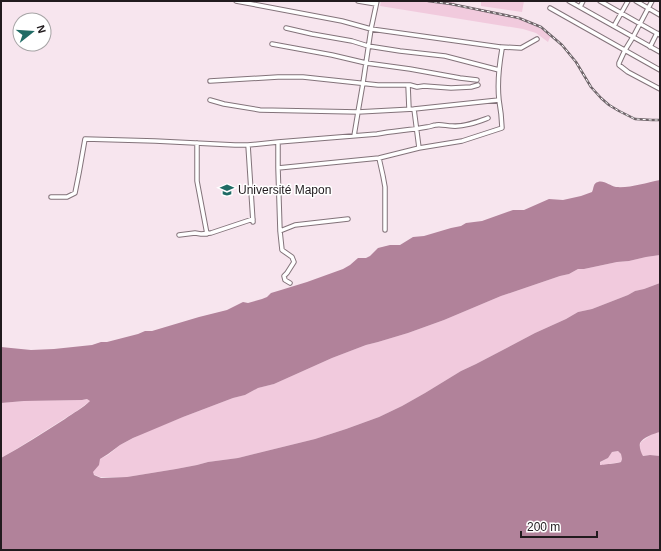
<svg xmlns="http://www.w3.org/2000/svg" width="661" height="551" font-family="Arial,sans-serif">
<rect width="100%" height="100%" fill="#f7e5ee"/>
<path fill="#f1cadd" d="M381 1H453L458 7 460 5 518 17 533 24 551 35 548 42 536 33 523 29 380 6Z
M481 1H524L522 12 481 6Z
M660 255V283L644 289 635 291 628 295 592 309 578 312 566 319 535 333 476 364 461 371 425 393 402 406 379 417 346 429 315 439 238 458 208 462 197 465 176 469 127 477H100L93 474V470L97 467 99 464V460L100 459 108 455 120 445 143 433 183 417 233 398 245 395 258 388 274 384 332 358 366 345 378 342 408 333 444 320 501 296 560 276 569 274 578 269H584L617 262 629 261 646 257Z
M87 399 90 400V401L78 410 18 448 1 458V403L24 401 82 400Z
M660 432V456L649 455 642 456C640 452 639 446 641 442L654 433Z
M618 451 621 454 622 459 621 462 609 464 602 466 600 465 599 463 608 458 612 452Z"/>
<path fill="#b1829a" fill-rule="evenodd" d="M660 180V255L646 257 629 261 617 262 584 269H578L569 274 560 276 501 296 444 320 408 333 378 342 366 345 332 358 274 384 258 388 245 395 233 398 183 417 133 438 120 445 108 454 100 459 99 465 93 472 94 475 101 478 127 477 176 469 197 465 208 462 238 458 315 439 346 429 379 417 402 406 425 393 461 371 476 364 535 333 566 319 578 312 592 309 628 295 635 291 644 289 660 283V432C655 433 642 438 640 443 639 447 641 453 643 456L650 455 660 456V550H1V458C23 446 44 432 65 419 73 413 83 408 90 401L87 399 82 400 24 401 1 403V347L31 350 54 349 92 345 101 342H107L138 334 145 331H152L199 317 227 310 243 302 248 303 262 299 267 297 271 293 281 290 307 282 343 269 350 265 358 258H366L370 256 378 248 390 245H400L413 237 424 236 451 228 461 226 466 223 482 221 513 210H524L549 199 563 200 581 196 592 192C594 188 593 183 598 182 604 180 610 186 616 187 631 188 645 183 660 180ZM618 451 621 454 622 459 621 462C618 463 602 465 600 465V462L608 458 612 452Z"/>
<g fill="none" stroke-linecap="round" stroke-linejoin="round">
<g stroke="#83737a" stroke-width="5.5">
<path id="minor" d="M236 1 342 21 371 29 500 47 502 49C499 66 497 82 499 100
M358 1 376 4
M377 1 371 29 363 83 358 112 414 109 419 148 379 158 278 168V142L377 134C394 131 411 130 427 127 430 127 433 125 436 125 441 124 447 126 452 126 464 127 477 122 488 118
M569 1 660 52
M600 1 660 35
M636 1 660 15
M652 1 633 37 625 50 619 63V65L628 72 660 89
M580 7 583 1
M550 8 660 70
M614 26 628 1
M286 28 312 34 352 41 368 46 400 51 445 56 499 70
M272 44 332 55 366 63 410 69 460 78 477 80
M501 47 521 48 537 39
M650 47 657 33
M210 81 278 77H303L378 85H410L417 87 424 86 451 88 471 87 478 85
M408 85 409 109
M210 100 224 104 260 110 358 112 354 136
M414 109 499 100 501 114 502 128 462 141 419 148
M197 143V181L207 234
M248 145 253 222
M379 158 383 176 385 187V230
M278 168 280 231 282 250 292 257 294 262 287 273 284 276 285 280 290 283
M51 197H67L75 193 79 173 85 139 155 141 235 145H248L278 142
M280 231 295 225 348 219
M179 235 195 233 201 234 211 233 253 219"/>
</g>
<use href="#minor" stroke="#fff" stroke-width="3.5"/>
<g stroke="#6e6469" stroke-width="2.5">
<path id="rail" d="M428 1 451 4 519 18 541 27 562 45 576 62 591 87 601 98 609 105 619 111 635 119 652 120H660"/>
</g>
<use href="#rail" stroke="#fff" stroke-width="1" stroke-dasharray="3" stroke-linecap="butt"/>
</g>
<defs>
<g id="university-bare" transform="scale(1.08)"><path d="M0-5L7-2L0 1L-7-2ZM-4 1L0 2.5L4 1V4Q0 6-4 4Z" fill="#206b65" stroke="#fff" stroke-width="2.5" paint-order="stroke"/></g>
</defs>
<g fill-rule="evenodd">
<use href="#university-bare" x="227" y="190"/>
</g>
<g text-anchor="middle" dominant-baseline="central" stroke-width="3" stroke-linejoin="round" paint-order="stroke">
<g font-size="12" fill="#211b1e" stroke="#fff" text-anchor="start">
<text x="238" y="190">Université Mapon</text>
</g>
</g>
<rect width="661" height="551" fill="none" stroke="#211b1e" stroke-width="4"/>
<g transform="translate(32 32) rotate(73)"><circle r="19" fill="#ffffff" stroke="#a6a4a5"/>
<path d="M0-3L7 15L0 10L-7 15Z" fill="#206b65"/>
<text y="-6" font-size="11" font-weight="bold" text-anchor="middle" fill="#211b1e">N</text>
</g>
<path d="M521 531v6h76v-6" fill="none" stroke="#211b1e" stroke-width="2"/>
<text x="527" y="531" font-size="12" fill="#211b1e" stroke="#ffffff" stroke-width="3" paint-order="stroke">200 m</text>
</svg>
